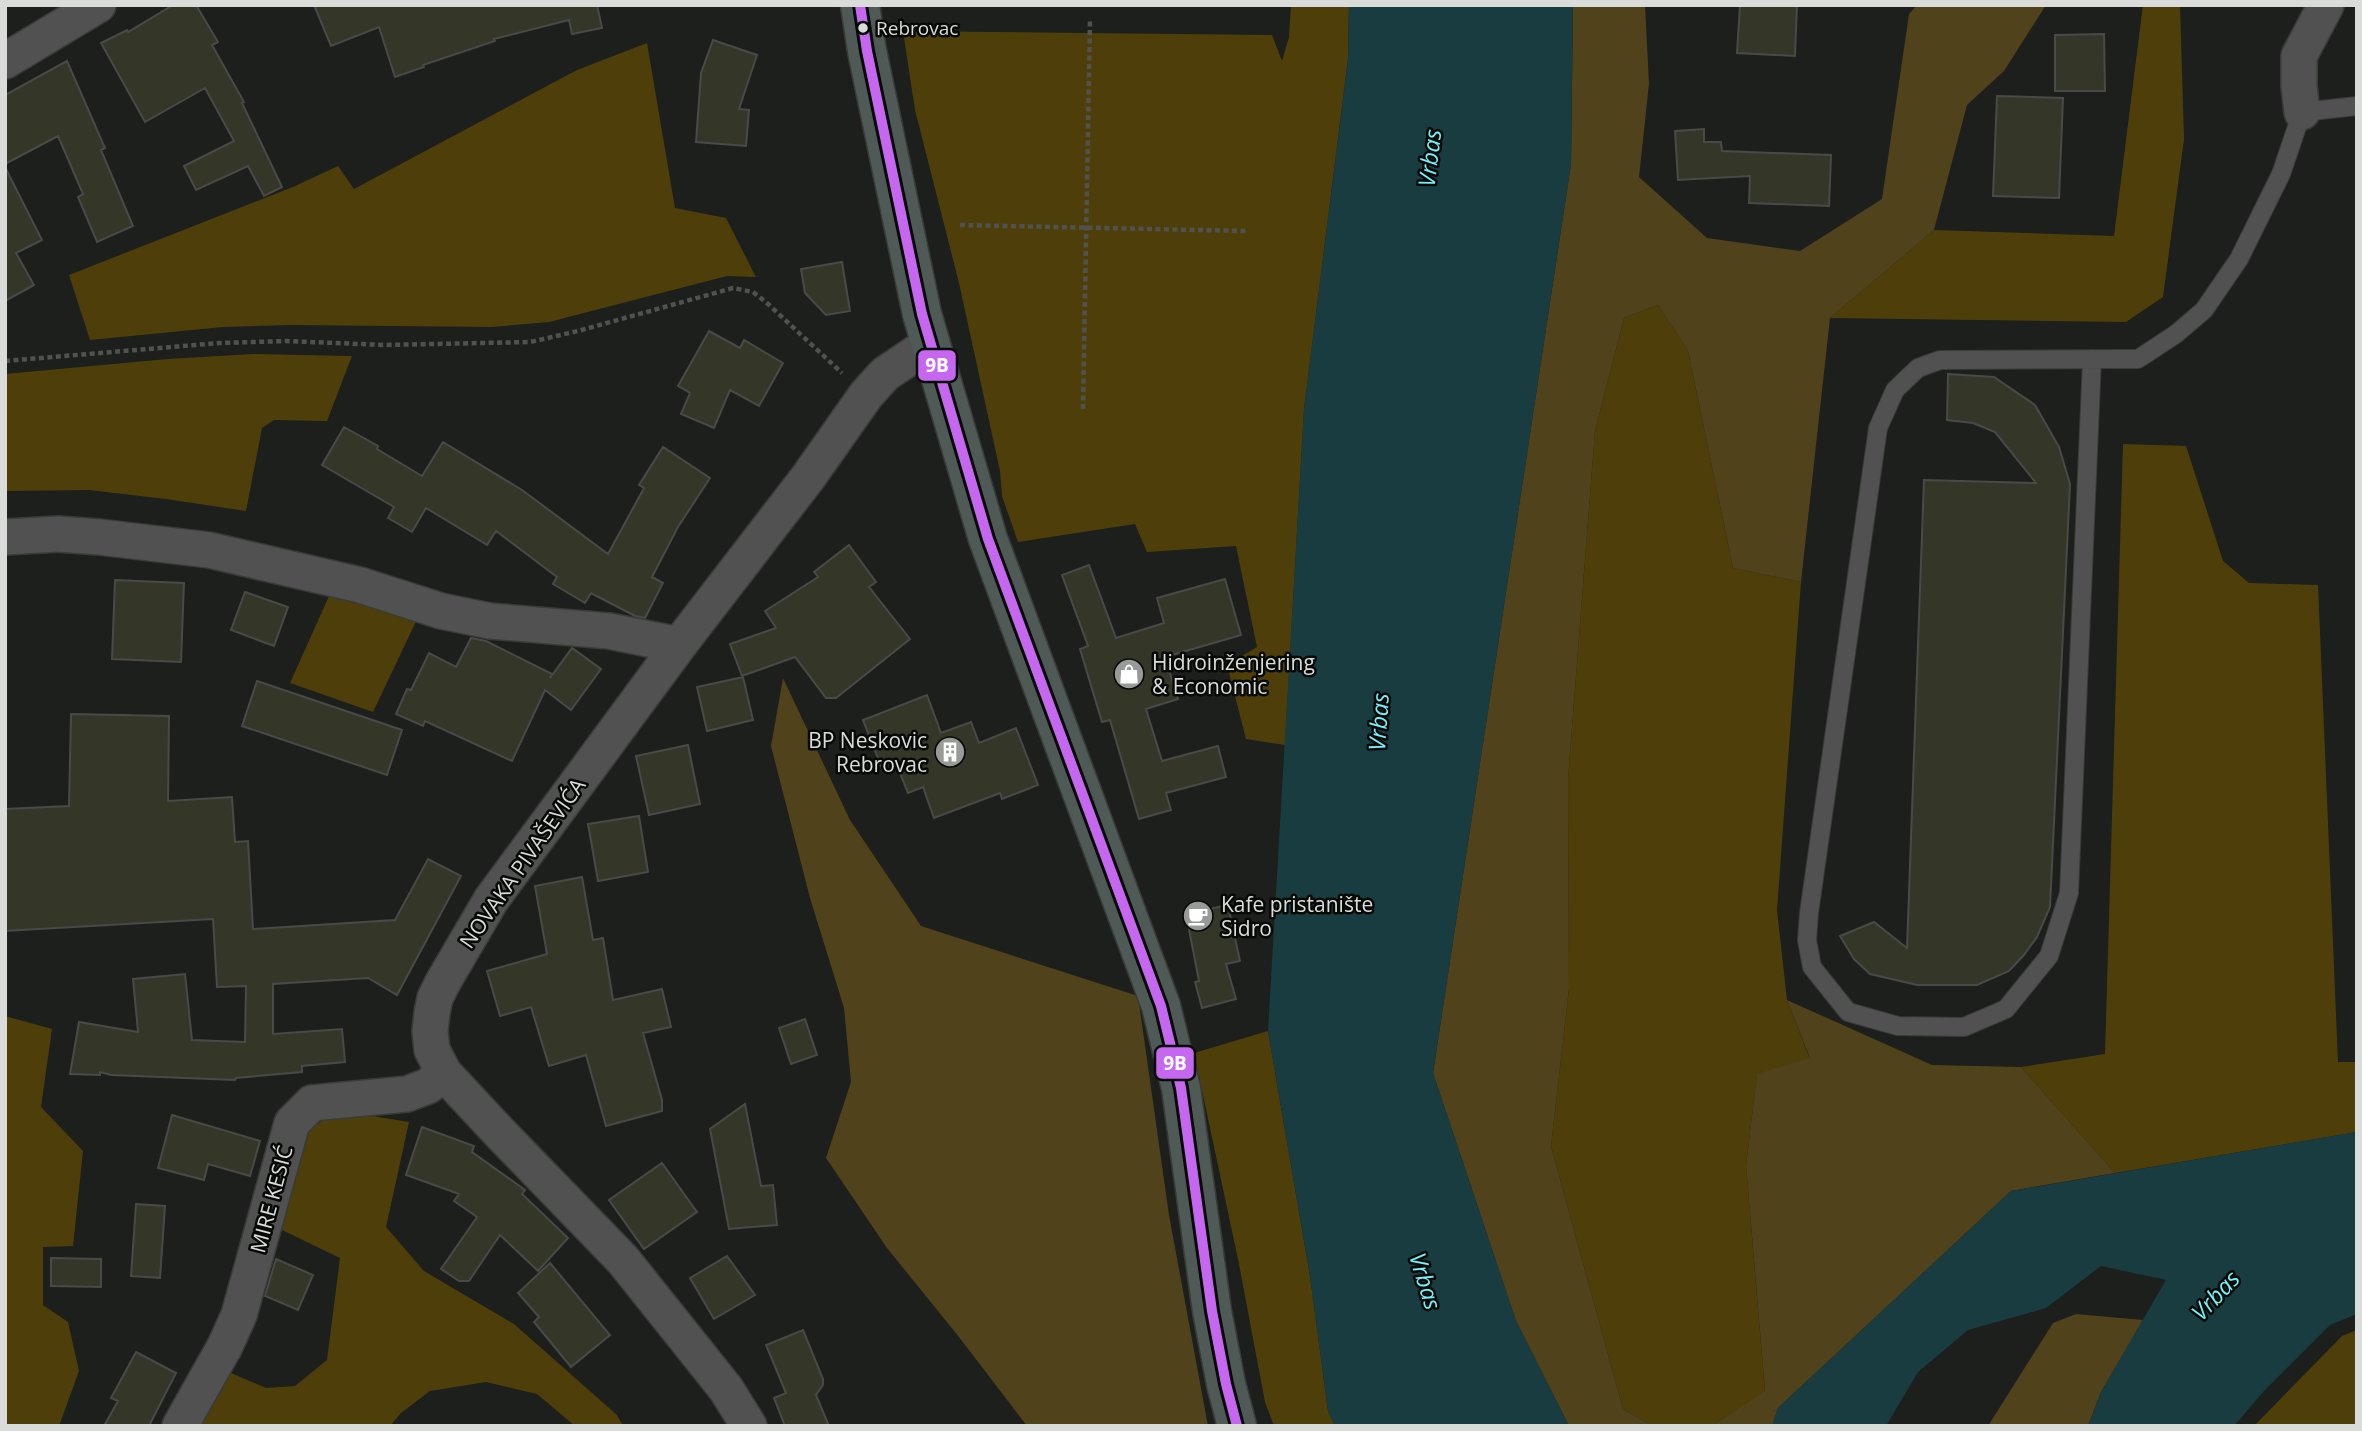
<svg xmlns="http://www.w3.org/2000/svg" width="2362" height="1431" font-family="'Open Sans',sans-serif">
<rect width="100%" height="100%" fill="#1c1f1c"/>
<path fill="#4e3f0a" d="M1291 5H1349L1348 59 1304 409 1285 745 1246 739 1227 665 1257 647 1236 546 1147 552 1135 524 1018 542 1002 496 1000 471 959 283 915 110 903 31 1272 35 1282 61 1289 37Z
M2143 5H2180L2184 139 2163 297 2126 322 1830 318 1934 230 2114 236Z
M647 43 675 208 726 218 756 277 727 276 549 322 492 327 291 325 223 327 90 340 69 275 293 187 338 166 354 189 577 70Z
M1658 305 1688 351 1733 568 1801 582 1777 910 1787 1000 1810 1059 1757 1075 1746 1165 1765 1392 1712 1426H1653L1623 1409 1551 1146 1569 989 1568 779 1595 431 1624 318Z
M252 354 352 356 327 421 274 420 262 428 246 511 166 499 89 490 5 491V374L168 359Z
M2123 444 2186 446 2223 561 2249 583 2318 585 2338 1062H2357V1132L2115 1173 2021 1067 2105 1054Z
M334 585 420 613 373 712 290 683Z
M5 1016 52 1029 41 1107 83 1151 73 1246 43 1247V1305L68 1322 79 1371 59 1426H5Z
M1268 1031 1310 1276 1328 1411 1335 1426H1274L1265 1402 1238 1259 1194 1053Z
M348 1112 409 1122 386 1227 424 1271 514 1324 617 1415 623 1426H575L537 1394 486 1382 430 1391 401 1413 390 1426H201L231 1373 266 1388 295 1386 327 1360 340 1258 280 1229 307 1133 325 1118Z
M2357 1330V1426H2254L2342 1336Z"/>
<path fill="#50421a" d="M1573 5H1645L1649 84 1639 177 1707 238 1800 251 1882 199 1909 14 1917 5H2046L2004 71 1967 105 1934 230 1830 318 1801 582 1733 568 1688 351 1658 305 1624 318 1595 431 1568 779 1569 989 1551 1146 1623 1409 1653 1426H1569L1516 1321 1433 1073 1571 164Z
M783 678 850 820 921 926 1138 996 1169 1215 1208 1426H1027L959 1337 887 1248 826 1158 851 1082 844 1008 810 898 771 746Z
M1787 1000 1932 1065 2021 1067 2115 1173 2011 1191 1778 1408 1772 1426H1712L1765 1391 1746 1165 1757 1074 1810 1058Z
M2076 1314 2143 1320 2101 1392 2088 1426H1988L2053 1323Z"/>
<path fill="#183c3f" d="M1349 5H1573L1571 164 1433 1073 1516 1321 1569 1426H1335L1328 1411 1310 1276 1268 1031 1304 409 1348 59Z
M2357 1132V1314L2330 1325 2264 1391 2234 1426H2088L2101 1392 2166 1280 2101 1266 2046 1308 1968 1330 1918 1372 1886 1426H1772L1778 1408 2011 1191Z"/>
<path fill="#343728" stroke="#494a48" stroke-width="2" d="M173 5H196L218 42 212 45 244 102 242 103 282 187 264 196 248 166 196 190 184 166 234 141 205 88 145 122 101 43 127 30 128 32Z
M314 5H597L602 28 572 34 569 20 494 39 495 41 423 65 424 67 395 77 379 27 331 46Z
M1740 5H1797L1795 56 1737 53Z
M2104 34 2105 91H2055V35Z
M713 40 757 55 739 109 749 110 746 146 696 142 701 73Z
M67 61 105 148 101 150 133 226 97 242 78 197 83 194 58 136 5 164V95Z
M1997 96 2063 98 2059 198 1993 196Z
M1704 129V142H1721L1722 151 1831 155 1829 206 1749 203 1750 176 1678 180 1675 131Z
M5 167 42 240 16 253 34 285 5 301Z
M842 262 850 311 826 315 805 293 801 269Z
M709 331 740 348 744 340 783 363 759 406 730 390 714 428 681 414 690 393 678 386Z
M1948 374 1994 377 2035 405 2059 447 2070 484 2050 907 2037 937 2023 956 2009 971 1977 985H1917L1870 974 1854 959 1840 936 1874 922 1907 948 1924 480 2036 483 1995 432 1973 423 1947 420Z
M344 427 378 446 377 449 422 476 443 442 522 490 608 554 644 488 639 485 663 447 710 478 678 527 652 577 663 583 645 618 635 616 591 593 585 603 553 584 557 577 496 531 487 545 426 508 412 532 388 518 394 507 322 465Z
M849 545 876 582 869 587 910 639 836 698H826L795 657 742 676 730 644 776 628 765 611 818 577 814 572Z
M1089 565 1116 638 1164 623 1157 598 1225 579 1241 635 1165 657 1178 699 1146 709 1162 761 1218 746 1226 777 1166 793 1171 810 1139 819 1110 720 1102 722 1080 649 1088 646 1062 575Z
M115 580 184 583 181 662 112 659Z
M245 592 288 607 274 646 231 630Z
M471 638 486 641 552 674 550 678 572 648 601 669 571 710 545 690 512 761 425 721 423 726 396 714 407 689 411 690 429 653 456 667Z
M743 677 753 720 707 731 697 687Z
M257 681 402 730 387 775 242 726Z
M927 695 941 733 971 722 979 743 1016 728 1038 785 1002 799 1000 793 934 818 923 787 908 793 895 761 881 766 863 720Z
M71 714 169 716 168 801 232 797 235 842 248 841 253 929 395 920 428 859 461 876 397 995 368 978 273 984V1034L342 1029 345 1062 302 1066V1072L236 1078 235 1080 111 1075 100 1072V1075L70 1074 79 1022 138 1032 133 979 185 974 192 1040 245 1042 246 986 217 987 213 919 5 931V809L69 806Z
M688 745 700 804 649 815 636 756Z
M639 816 648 872 598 881 588 824Z
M582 877 593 940 603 938 613 1000 662 989 671 1027 643 1033 662 1100V1111L606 1126 586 1055 549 1066 531 1007 500 1016 487 971 547 954 535 886Z
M1228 905 1240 961 1226 964 1236 999 1202 1008 1195 982 1199 981 1186 914Z
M805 1019 817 1055 791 1064 779 1028Z
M745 1104 761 1186 773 1185 777 1225 729 1229 710 1129Z
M172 1115 260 1141 250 1176 208 1164 204 1180 158 1168Z
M422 1127 474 1146 472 1152 525 1190 522 1194 568 1238 538 1271 500 1235 469 1281H459L441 1269 477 1217 454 1201 459 1194 406 1175Z
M662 1163 697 1212 644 1249 609 1200Z
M136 1204 165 1206 160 1278 131 1276Z
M727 1256 755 1295 714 1319 690 1278Z
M51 1258 101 1259V1287L51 1286Z
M276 1259 313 1275 298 1310 265 1296Z
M550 1263 610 1335 571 1367 534 1322 539 1317 518 1293Z
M803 1330 823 1379V1385L816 1395 829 1426H785L774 1398 786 1393 766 1345Z
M136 1352 176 1373 149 1426H104L118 1401 111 1398Z"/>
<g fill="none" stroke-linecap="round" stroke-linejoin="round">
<g stroke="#383b38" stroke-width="20">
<path id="lane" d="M2092 359 2069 893 2049 956 2006 1009 1964 1027 1898 1026 1848 1012 1812 967 1807 940 1809 913 1878 428 1895 390 1918 368 1940 360 2123 359H2138L2176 334 2204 310 2239 259 2281 174 2302 112 2357 106"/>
</g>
<g stroke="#383b38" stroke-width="38">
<path id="street" d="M5 61 98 5
M2302 112 2299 86V56L2326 5
M5 537 58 534 99 537 209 550 360 585 441 611 490 621 609 631 679 645
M180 1426 225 1346 239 1315 292 1123 312 1103 407 1094 428 1086 444 1073
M749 1426 726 1389 623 1260 499 1132 444 1073 432 1050 430 1031 432 1013 435 998 443 982 491 900 679 645 809 476 866 395 885 374 931 343"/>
</g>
<g stroke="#383b38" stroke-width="41">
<path id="primary" d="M860 5 867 51 922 314 988 539 1161 1006 1181 1088 1212 1311 1226 1384 1237 1426"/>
</g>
<path stroke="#505250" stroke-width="4.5" stroke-dasharray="5 3.5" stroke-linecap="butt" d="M960 225 1246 231
M5 361 219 343 286 341 385 345 530 342 578 331 733 288 753 292 767 303 842 373
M1083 409 1090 20"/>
<use href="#lane" stroke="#505150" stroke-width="18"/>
<use href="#street" stroke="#505150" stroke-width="35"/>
<use href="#primary" stroke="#4f5a57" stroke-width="38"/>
<g stroke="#070907" stroke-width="16">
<path id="bus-1" d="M860 5 867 51 922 314 988 539 1161 1006 1181 1088 1212 1311 1226 1384 1237 1426"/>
</g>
<use href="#bus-1" stroke="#c568ef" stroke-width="10"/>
</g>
<defs>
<g id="shop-disc" transform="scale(1.575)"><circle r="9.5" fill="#979a97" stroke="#070907"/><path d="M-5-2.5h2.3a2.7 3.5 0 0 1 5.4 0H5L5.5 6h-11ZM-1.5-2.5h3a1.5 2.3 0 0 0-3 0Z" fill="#fff"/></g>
<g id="building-disc" transform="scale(1.575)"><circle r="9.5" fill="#979a97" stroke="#070907"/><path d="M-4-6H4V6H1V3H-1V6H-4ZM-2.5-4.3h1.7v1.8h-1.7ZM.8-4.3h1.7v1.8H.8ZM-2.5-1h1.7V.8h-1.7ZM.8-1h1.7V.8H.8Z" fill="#fff"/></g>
<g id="cafe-disc" transform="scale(1.575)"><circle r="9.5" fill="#979a97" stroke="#070907"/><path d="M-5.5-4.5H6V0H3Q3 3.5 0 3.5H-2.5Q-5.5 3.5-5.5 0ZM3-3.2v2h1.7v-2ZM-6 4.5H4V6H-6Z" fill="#fff"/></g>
</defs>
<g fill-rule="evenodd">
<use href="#shop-disc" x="1129" y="674"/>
<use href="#building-disc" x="950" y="752"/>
<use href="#cafe-disc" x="1198" y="916"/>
</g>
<circle fill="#d9dcd9" stroke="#070907" stroke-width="2.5" cx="863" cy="28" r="6"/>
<g text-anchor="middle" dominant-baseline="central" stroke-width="5" stroke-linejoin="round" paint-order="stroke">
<g font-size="19" fill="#d9dcd9" stroke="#070907" text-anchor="start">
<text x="876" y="28">Rebrovac</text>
</g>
<g font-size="21" fill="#d9dcd9" stroke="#070907" text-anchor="start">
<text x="1152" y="662">Hidroinženjering<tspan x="1152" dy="24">&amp; Economic</tspan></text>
<text x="927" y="740" text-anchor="end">BP Neskovic<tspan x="927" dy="24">Rebrovac</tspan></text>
<text x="1221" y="904">Kafe pristanište<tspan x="1221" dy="24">Sidro</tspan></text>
</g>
<g font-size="21" fill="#d9dcd9" stroke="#070907">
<text transform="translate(522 863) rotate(-55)">NOVAKA PIVAŠEVIĆA</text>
<text transform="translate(271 1199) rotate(-75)">MIRE KESIĆ</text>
</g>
<g font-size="23" font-style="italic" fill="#74f2fc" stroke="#070907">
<text transform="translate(1429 158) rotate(-83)">Vrbas</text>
<text transform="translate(1378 722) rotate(-86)">Vrbas</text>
<text transform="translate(1426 1281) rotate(73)">Vrbas</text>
<text transform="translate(2215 1295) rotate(-47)">Vrbas</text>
</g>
</g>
<g stroke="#070907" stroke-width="2.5">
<rect x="917" y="349" width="40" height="33" rx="7" fill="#c568ef"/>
<rect x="1155" y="1046" width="40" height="34" rx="7" fill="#c568ef"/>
</g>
<g font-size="19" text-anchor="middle" font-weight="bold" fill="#fff">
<text x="937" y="372">9B</text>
<text x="1175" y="1070">9B</text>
</g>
<rect width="2362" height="1431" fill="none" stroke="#d9dcd9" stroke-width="14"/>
</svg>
